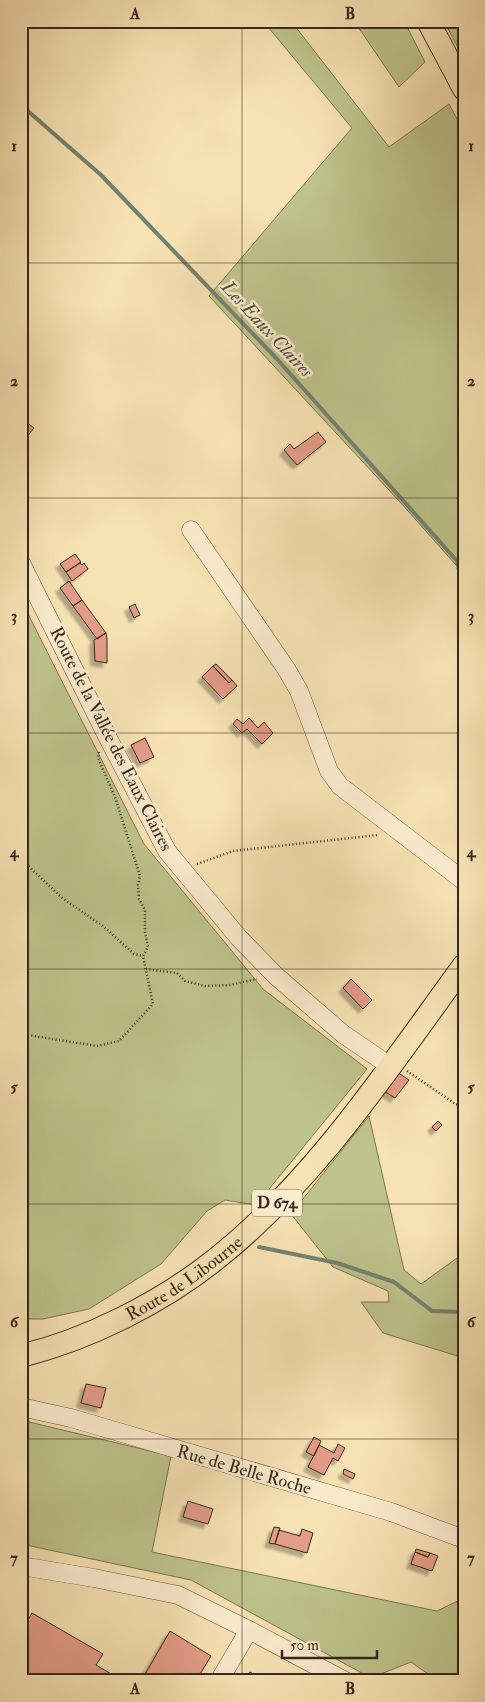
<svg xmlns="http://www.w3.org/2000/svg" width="485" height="1702" font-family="'IM FELL Double Pica',serif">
<defs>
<filter id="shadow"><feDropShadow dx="-4.5" dy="4.5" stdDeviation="1" flood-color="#0004"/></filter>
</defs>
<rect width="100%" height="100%" fill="#f7e2b3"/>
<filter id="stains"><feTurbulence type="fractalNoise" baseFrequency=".004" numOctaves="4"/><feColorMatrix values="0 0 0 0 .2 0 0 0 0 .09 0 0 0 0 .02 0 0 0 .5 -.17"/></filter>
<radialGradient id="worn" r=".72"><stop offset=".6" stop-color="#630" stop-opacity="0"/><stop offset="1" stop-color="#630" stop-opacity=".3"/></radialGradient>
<path fill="#bec38b" stroke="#7a7655" d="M263 21H291L389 147 449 104 464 132V574L400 502 209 296 352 128Z
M354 21H404L425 62 399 87Z
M444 21H464V59Z
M21 600 144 844 263 989 367 1069 256 1205 225 1200 207 1211 161 1264 89 1309 43 1319H21Z
M369 1116 404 1270 421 1284 464 1253V1358L383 1333 361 1302H389L388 1291 333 1267 291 1214Z
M21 1420 171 1456 152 1552 437 1611 464 1598V1681H438L411 1662 371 1678 191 1580 21 1544Z"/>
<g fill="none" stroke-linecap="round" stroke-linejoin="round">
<path stroke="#748272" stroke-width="4" d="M21 105 101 175 277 359 457 561 464 593
M259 1247 337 1263 394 1282 432 1311 464 1312"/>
</g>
<path fill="#e39c88" stroke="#35281f" filter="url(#shadow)" d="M21 418 34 428 21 444Z
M318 432 326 442 297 465 284 450 290 444 294 449Z
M75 554 81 562 66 572 60 564Z
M80 563 82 565 84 563 88 569 72 581 66 572Z
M69 581 82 600 73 606 60 588Z
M82 600 106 633 97 639 73 606Z
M135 604 140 615 134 618 129 607Z
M106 633 107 639V663L95 661 94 640Z
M216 664 232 680 229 683 213 666Z
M213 666 229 683 232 680 237 686 223 699 202 677Z
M249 718 258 728 264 722 273 733 262 744 247 729 242 733 233 724 237 719 243 724Z
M145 738 154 757 140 763 131 745Z
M351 979 372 1000 363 1009 343 988Z
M397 1072 409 1080 395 1098 384 1091Z
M438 1121 442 1125 436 1131 432 1127Z
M86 1384 106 1388 101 1408 81 1403Z
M314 1437 321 1441 314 1456 306 1452Z
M338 1444 345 1448 338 1461 333 1458 324 1475 308 1467 319 1445 334 1453Z
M344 1469 355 1474 353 1479 343 1474Z
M188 1501 213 1509 208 1524 183 1517Z
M274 1527 280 1528 275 1544 269 1543Z
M302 1529 313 1533 307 1553 275 1544 279 1530 300 1536Z
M416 1549 430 1553 428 1557 415 1552Z
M415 1552 428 1557 430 1553 438 1556 432 1571 411 1564Z
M32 1613 103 1654 96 1665 118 1678 116 1681H21V1632Z
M170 1631 211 1656 196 1681H141Z
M250 1672 264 1681H245Z"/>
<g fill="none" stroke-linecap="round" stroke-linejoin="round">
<g stroke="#665644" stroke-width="19">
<path id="minor" d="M191 530 287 670 299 691 329 771 340 786 464 881
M21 563 107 736 167 851 239 938 276 976 343 1034 390 1066
M21 1407 71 1418 391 1512 464 1539
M21 1566 94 1578 178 1595 249 1630 345 1681
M219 1681 249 1630"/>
</g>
<g stroke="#35281f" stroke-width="24">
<g id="major">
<path d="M428 21 464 89"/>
<path id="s1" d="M21 1356C89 1339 161 1303 216 1259 315 1181 390 1066 464 965"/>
</g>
</g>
<path stroke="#35281f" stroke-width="2.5" stroke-dasharray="1 2.5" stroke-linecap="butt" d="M21 859 61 897 104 927 134 954 143 956 148 947 145 932V910L139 899 138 885 140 876 115 797 98 758 99 752
M197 864 233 851 378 835
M146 969 177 973 185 981 205 986 230 985 257 979
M21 1034 97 1046 119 1041 153 1004 143 956
M407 1071 454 1103 464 1108"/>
<use href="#minor" stroke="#faecce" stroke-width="18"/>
<use href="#major" stroke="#f7e2b3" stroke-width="22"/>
</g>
<path fill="none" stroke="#35281f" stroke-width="1" stroke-opacity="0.55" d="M242 21V1681M21 263H464M21 498H464M21 733H464M21 969H464M21 1204H464M21 1439H464"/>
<g text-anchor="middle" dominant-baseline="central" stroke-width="5" stroke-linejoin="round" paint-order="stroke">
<rect fill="#faecce" stroke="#706354" stroke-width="1" x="252" y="1189.5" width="50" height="27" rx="4"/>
<g font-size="16" font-weight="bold" fill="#35281f">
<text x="277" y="1203">D 674</text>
</g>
<g font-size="18" fill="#35281f" stroke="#faecce">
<text transform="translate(111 739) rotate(63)">Route de la Vallée des Eaux Claires</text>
<text stroke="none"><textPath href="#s1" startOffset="182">Route de Libourne</textPath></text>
<text transform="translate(244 1470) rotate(16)">Rue de Belle Roche</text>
</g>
<g font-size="19" font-style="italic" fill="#4f4e42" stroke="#faecce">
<text transform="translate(267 329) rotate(47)">Les Eaux Claires</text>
</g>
</g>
<rect width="485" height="1702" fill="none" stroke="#f7e2b3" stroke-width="55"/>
<path d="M282 1650v8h95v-8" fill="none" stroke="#35281f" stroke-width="2.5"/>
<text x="290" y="1650" font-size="15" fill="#35281f" stroke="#faecce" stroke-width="4" paint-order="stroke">50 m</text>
<rect x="28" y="28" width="430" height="1646" fill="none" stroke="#35281f" stroke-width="2"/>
<g font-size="16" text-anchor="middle" font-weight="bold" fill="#35281f">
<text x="135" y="19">A</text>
<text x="350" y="19">B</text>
<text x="14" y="151">1</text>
<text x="471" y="151">1</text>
<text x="14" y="386">2</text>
<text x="471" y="386">2</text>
<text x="14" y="621">3</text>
<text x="471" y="621">3</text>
<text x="14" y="857">4</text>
<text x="471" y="857">4</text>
<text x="14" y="1092">5</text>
<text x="471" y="1092">5</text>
<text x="14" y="1327">6</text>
<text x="471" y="1327">6</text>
<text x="14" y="1563">7</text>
<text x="471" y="1563">7</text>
<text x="135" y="1694">A</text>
<text x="350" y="1694">B</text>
</g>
<rect width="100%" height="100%" filter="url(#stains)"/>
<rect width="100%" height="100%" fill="url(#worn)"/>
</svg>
